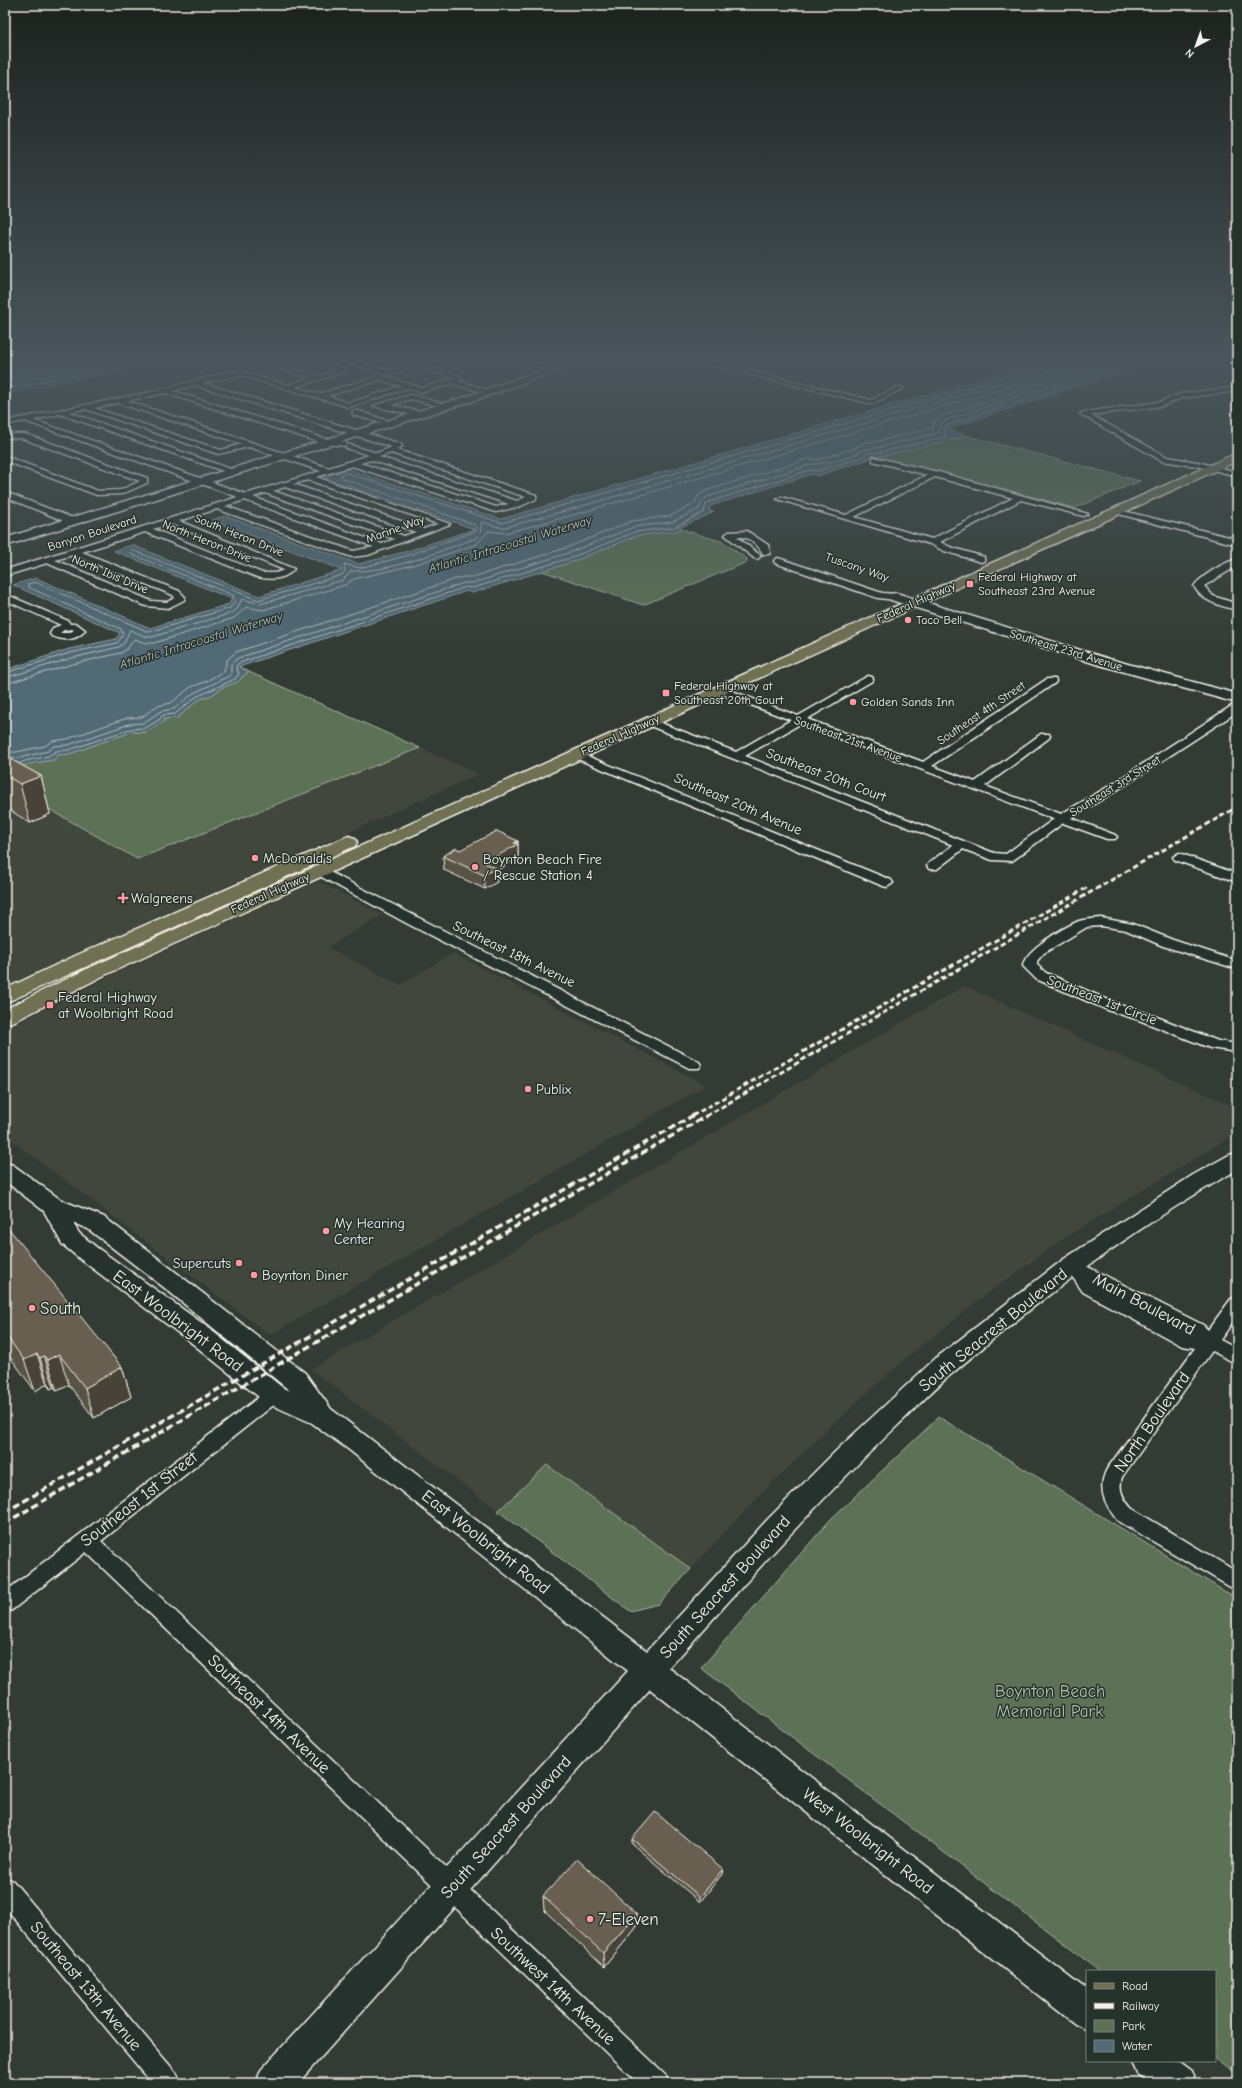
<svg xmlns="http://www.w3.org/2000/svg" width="1242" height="2088" font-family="'Comic Neue',sans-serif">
<rect width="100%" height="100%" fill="#333c34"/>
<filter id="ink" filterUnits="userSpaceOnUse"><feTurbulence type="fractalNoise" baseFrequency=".025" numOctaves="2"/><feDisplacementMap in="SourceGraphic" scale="8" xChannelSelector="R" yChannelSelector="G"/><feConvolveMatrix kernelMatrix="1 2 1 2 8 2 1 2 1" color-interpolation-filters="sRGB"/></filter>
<g filter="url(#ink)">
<path fill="#43463d" d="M420 748 479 774 107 940 5 987V784L137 859Z
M320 882 382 915 328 947 400 985 453 953 706 1085 270 1335 5 1135V1029L122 970 311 884Z
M964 986 1237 1108V1133L1064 1238 980 1299 906 1358 833 1424 764 1490 691 1569 548 1465 498 1511 311 1369Z"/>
<path fill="#5b7155" stroke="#a8b19e" d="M967 436 1140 481 1075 508 877 457Z
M681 529 723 542 747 559V562L643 605 542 571 572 562 636 536Z
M249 672 420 748 137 859 5 784V767L54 760 56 755 69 754 131 732H146L162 719 177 718 198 700 212 695 223 687 238 682 244 675Z
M939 1417 1237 1599V2075L1215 2058V1971H1100L701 1668 831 1519Z
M547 1465 691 1569 659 1604 630 1611 498 1511Z"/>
<path fill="#516b76" stroke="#92a1a4" d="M5 361H169L5 394Z
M1042 361H1156L947 429 967 436 877 457 865 458 869 459 817 476 812 474 710 506 709 511 714 512 679 528 681 529 678 531 636 536 572 562 472 593 467 591 239 667 249 672 244 675 238 682 223 687 212 695 198 700 177 718 163 719 165 721 146 732H131L69 754 57 755 54 760C36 762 23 767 5 767V670L69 649 116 639 120 633 13 585 36 578 150 628 229 604 232 599 114 551 132 545 259 596 342 570 211 520 225 516 359 564 408 551 474 529 324 477 348 469 501 519Z"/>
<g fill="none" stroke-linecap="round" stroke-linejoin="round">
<path stroke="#b3bbba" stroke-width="1" d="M5 378 91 361
M5 384 122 361
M5 389 148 361
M5 673 70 653 117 643 123 635 121 629 28 587V584L35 582 149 632 230 608 235 602 233 595 131 554 132 550 258 600 342 575 345 571 344 564 360 568 409 555 476 531V527L473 524 341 478V475L347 473 502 523 996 380 1037 367 1040 361
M5 678 72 658 119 647 124 643 130 630 147 637H152L232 613 237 609 242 599 260 604 343 580 351 571C393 572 437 552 476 538L480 533 482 522 502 528 572 509 1039 372 1044 368 1046 361
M5 684 73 664 121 653 127 649 134 639 146 643H154L234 618 246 607 263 610 345 585 354 579 413 565 477 544 488 531 505 533 573 515 1040 378 1048 372 1052 361
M5 752H16L45 746 52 741 67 739 127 718 142 717 157 706 171 703 191 687 205 682 224 671 227 660 236 652 462 577H473L566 548 632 521 670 516 694 504 698 496 705 491 808 459 817 460 855 448 865 442H875L932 428 937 419 944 415 1108 361
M9 757 19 758 48 751 54 746 68 745 129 724 143 723 161 711 174 709 194 693 231 675V664L238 658 464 583H473L568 553 634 527 672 522 699 509 702 501 707 497 809 465 841 460 867 449 876 448 938 433 941 424 946 420 1127 361
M20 763C32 757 47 760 56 751L69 750 130 729 145 728 159 720 163 715 175 714 196 697 235 679 239 674 236 667 239 663 466 587 473 588 570 558 635 532 675 527 704 512 706 504 709 502 810 470 817 471 862 457 868 452 877 453 946 437 944 429 948 425 1143 361"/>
<g stroke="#f4f1e8" stroke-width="3">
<path id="street" d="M346 361H357L386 370 413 363 411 361H419L423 365 459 375 462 379 458 381 495 392 492 394 451 384 422 392 408 388 349 407 240 375 203 383 401 444 402 446 397 450 536 495V499L521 506 496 512 352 466 316 477 450 524 368 555 352 557 217 509 179 521 294 569C285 580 270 580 257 577L145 532 82 552 179 591 185 597 184 600 168 608 146 606 47 563 5 576V570L238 497 25 421 5 425V421L151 392 233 371 242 372 288 385 311 378 268 365V363L318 376 337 371 332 368V366ZM351 364 379 372 376 375V377L319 394 295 387 345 372V370L340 367ZM417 366 419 367 455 378 422 388 383 376ZM380 380 401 386 349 403 327 396ZM195 385 392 447 377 453 346 444V442L329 440 173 391ZM165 393 325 444 346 446V448L369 455 329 468 127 401ZM118 403 242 444 221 450 94 408ZM85 409 218 454 249 447 321 471 246 494 33 420 60 414 229 473 236 471 69 412ZM391 453 526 497 517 501 379 457ZM371 460 509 504 496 507 360 463ZM308 480 438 524 424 529 293 484ZM285 487 416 532 404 536 273 491ZM265 493 395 539 382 544 253 497ZM245 500 374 547 353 551 225 506ZM171 524 284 570 276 573H262L153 529ZM73 555 173 595 175 598 167 602 151 601 55 560Z
M519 361H531L558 369 555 371Z
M695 361H707L871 400 898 387 903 388 872 404Z
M1237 385V390L1231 392 1181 398 1162 406 1091 415 1167 457 1197 462 1237 472V476L1197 466 1162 461 1080 414 1084 412 1160 402 1180 394 1229 388Z
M411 395 448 405 450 406 446 408 411 399 391 405 421 412 422 414 418 416 373 406Z
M353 411H359L393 423 389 425 353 415Z
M5 434H25L147 478V483L122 494 97 495 5 461V456L98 491 121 490 140 481 21 438H5Z
M873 457 938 472 1088 514 1084 516 1021 500 940 542 950 547 984 557V561L981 562 944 551 930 544 777 499 781 497 846 515 927 475 873 461ZM935 477 1013 498 932 539 854 517Z
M5 492 73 518 74 520 67 522 5 497Z
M1115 509 1237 539V545L1115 513Z
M747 531 768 545 770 552 769 554H763C758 544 749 536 737 537L761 556 757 559 754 558 725 535 729 532Z
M778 558 882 593 896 594 901 597 896 600 878 598 775 563 774 561Z
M1237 559V566L1204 586 1213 596 1237 604V610C1221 606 1202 602 1194 586 1203 575 1223 563 1237 559Z
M5 594 68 621 70 624H77L85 630C77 641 63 641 52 636L50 634 53 628 61 625 5 600ZM72 629 74 630 69 633H60L64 630Z
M868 676 872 677 873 679 872 681 807 719 923 762 1047 679H1055L1056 681 1055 683 932 766 975 782 1041 734H1049L1050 736 1049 738 985 786 1061 814 1106 788 1233 705 1237 704V712L1114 792 1071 818 1115 835 1117 837 1115 839H1107L1063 823 1012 861 992 860 963 849 937 869H929L927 866 929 863 953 845 645 724 644 722 645 720H653L736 752 791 720 716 692 715 690 716 688H724L798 716ZM800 724 1054 819 1006 854 994 853 745 756Z
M577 752 891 880 893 883 887 887 883 886 573 757 572 755Z
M1179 853 1237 874V882L1175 860 1173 857Z
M320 867 699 1062 701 1065 699 1068H689L408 924 316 874 314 871 316 868Z
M1101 918 1133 924 1173 940 1237 961V969L1163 946 1126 930 1101 926 1087 927 1044 953 1037 961V965L1046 973 1120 1005 1149 1014 1218 1041 1237 1044V1052L1210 1048 1139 1020 1110 1011 1036 979 1023 966C1024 950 1065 927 1079 921 1086 919 1094 919 1101 918Z
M1072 1259 1203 1325 1208 1330 1231 1299 1237 1297V1316L1220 1340 1237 1349V1364L1212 1351 1122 1477C1118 1490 1123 1498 1131 1508L1237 1572V1591L1117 1520C1104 1503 1097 1488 1107 1469L1195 1348 1182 1346 1083 1292 1064 1265 1066 1261Z
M274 1388 280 1390 283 1395 280 1400 101 1541 665 2074 669 2083H638L86 1552 12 1610 5 1613V1592L268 1390Z
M5 1877 13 1881 177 2074 181 2083H152L5 1907Z"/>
</g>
<g stroke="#f4f1e8" stroke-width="3">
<path id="secondary" d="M567 361H582L482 398 5 546V538L474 394Z
M896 593 1106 658 1237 694V703L1096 664 891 600 889 597 891 594Z
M1237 1153V1170C1138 1225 1041 1298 955 1371 935 1387 918 1406 899 1424 818 1501 744 1584 669 1668L1087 1990V2030L1075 2024 650 1689 298 2083H256L261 2070 628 1671 348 1449 312 1423 265 1402 188 1340 80 1259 62 1244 44 1211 5 1181V1163L13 1165 61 1200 104 1217 182 1277 305 1373 331 1409 647 1651 768 1519 840 1447 936 1358 1064 1259 1193 1175 1229 1155ZM73 1223 88 1229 166 1289 290 1391 283 1388 206 1326 96 1247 79 1233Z
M1132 2061H1179L1191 2070 1196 2083H1149L1137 2074Z"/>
</g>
<g stroke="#f4f1e8" stroke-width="3">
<path id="primary" d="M1237 453V461L105 975 13 1022 5 1023V1009L91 967Z
M348 836 355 838 357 842 355 846 5 1003V989L77 955Z"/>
</g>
<use href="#street" fill="#26332d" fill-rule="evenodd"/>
<use href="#secondary" fill="#26332d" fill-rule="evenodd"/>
<use href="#primary" fill="#706f52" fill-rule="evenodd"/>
<path stroke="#f4f1e8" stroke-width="3" stroke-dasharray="5.5 3" stroke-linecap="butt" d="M692 1116 1088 887
M706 1116 1237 807"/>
<path stroke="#f4f1e8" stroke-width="3.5" stroke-dasharray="7 3.5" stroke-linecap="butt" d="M5 1512 694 1115
M5 1523 708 1115"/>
</g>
<path fill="#595246" stroke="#f4f1e8" d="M5 756 41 776 50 814 30 823 5 807Z
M518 841V858L496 871 497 882 485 889 444 870 443 856 460 850Z
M5 1231 122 1367 131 1397 94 1418 69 1385 57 1391 54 1387 50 1389 47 1384 35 1391 5 1350Z
M632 1839 723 1869 722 1874 700 1902 632 1844Z
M543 1896 636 1928 604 1967 544 1910Z"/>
<path fill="#494239" stroke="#f4f1e8" d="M41 776 50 814 30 823 20 784Z
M518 841V858L496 871 497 882 485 889 484 875 485 863Z
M37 1354 47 1384 35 1391 24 1360Z
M59 1354 69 1385 57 1391 47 1360Z
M44 1356 54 1387 50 1389 40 1358Z
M122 1367 131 1397 94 1418 85 1388Z
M723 1869 722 1874 700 1902V1897Z
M637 1914 636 1928 604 1967 603 1953Z"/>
<path fill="#685f51" stroke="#f4f1e8" d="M5 756 41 776 20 784 5 775Z
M497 831 518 841 514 843 518 844 485 863 496 868 484 875 443 856 456 848 460 850Z
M9 1229 122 1367 85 1388 59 1354 47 1360 44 1356 40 1358 37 1354 24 1360 5 1334V1231Z
M655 1812 723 1869 700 1897 632 1839Z
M577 1859 637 1914 603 1953 543 1896Z"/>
</g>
<linearGradient id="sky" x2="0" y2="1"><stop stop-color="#1c211d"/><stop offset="0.55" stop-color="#4a565c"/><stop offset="1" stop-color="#4a565c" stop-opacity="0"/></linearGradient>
<rect width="1242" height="654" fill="url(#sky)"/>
<g fill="#ff9aa2" stroke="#26332d" stroke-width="1.5">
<rect x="966" y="580" width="8" height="8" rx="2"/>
<circle cx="908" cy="620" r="4"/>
<rect x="662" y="689" width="8" height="8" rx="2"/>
<circle cx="853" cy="702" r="4"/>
<circle cx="255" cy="858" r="4"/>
<circle cx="475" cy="867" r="4"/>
<path d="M121 892h4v4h4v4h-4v4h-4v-4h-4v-4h4z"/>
<rect x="46" y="1001" width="8" height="8" rx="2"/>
<circle cx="528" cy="1089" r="4"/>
<circle cx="326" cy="1231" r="4"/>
<circle cx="239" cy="1263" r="4"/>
<circle cx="254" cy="1275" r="4"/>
<circle cx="32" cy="1308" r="4"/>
<circle cx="590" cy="1919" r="4"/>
</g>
<g text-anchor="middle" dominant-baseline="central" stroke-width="3" stroke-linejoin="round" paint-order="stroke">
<g font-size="12" fill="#f4f1e8" stroke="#26332d">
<text transform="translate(395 529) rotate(-20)">Marine Way</text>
<text transform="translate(92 533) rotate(-18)">Banyan Boulevard</text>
<text transform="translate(239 535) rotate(22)">South Heron Drive</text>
<text transform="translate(207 541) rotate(22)">North Heron Drive</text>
<text transform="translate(857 567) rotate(19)">Tuscany Way</text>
<text transform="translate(110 574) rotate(23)">North Ibis Drive</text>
<text transform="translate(916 602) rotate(-24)">Federal Highway</text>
<text transform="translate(1066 650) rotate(17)">Southeast 23rd Avenue</text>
<text transform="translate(981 713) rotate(-34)">Southeast 4th Street</text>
<text transform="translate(620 735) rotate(-24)">Federal Highway</text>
<text transform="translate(848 739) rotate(20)">Southeast 21st Avenue</text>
<text transform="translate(1115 786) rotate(-32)">Southeast 3rd Street</text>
<text transform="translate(270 893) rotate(-24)">Federal Highway</text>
</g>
<g font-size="12" fill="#f4f1e8" stroke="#26332d" text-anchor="start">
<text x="978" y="577">Federal Highway at<tspan x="978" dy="14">Southeast 23rd Avenue</tspan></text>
<text x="916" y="620">Taco Bell</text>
<text x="674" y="686">Federal Highway at<tspan x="674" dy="14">Southeast 20th Court</tspan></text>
<text x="861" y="702">Golden Sands Inn</text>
</g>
<g font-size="13" font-style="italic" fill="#b3bbba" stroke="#26332d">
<text transform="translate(510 544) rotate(-17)">Atlantic Intracoastal Waterway</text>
<text transform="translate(201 640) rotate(-17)">Atlantic Intracoastal Waterway</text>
</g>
<g font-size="14" fill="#f4f1e8" stroke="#26332d">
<text transform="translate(826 775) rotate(21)">Southeast 20th Court</text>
<text transform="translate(738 804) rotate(23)">Southeast 20th Avenue</text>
<text transform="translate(514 954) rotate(26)">Southeast 18th Avenue</text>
<text transform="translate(1102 1000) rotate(21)">Southeast 1st Circle</text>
</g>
<g font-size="14" fill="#f4f1e8" stroke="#26332d" text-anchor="start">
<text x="263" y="858">McDonald's</text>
<text x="483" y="859">Boynton Beach Fire<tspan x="483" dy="16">/ Rescue Station 4</tspan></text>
<text x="131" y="898">Walgreens</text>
<text x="58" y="997">Federal Highway<tspan x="58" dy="16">at Woolbright Road</tspan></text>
<text x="536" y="1089">Publix</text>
<text x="334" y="1223">My Hearing<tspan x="334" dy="16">Center</tspan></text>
<text x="231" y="1263" text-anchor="end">Supercuts</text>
<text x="262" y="1275">Boynton Diner</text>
</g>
<g font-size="17" fill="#f4f1e8" stroke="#26332d">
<text transform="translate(1144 1304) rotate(28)">Main Boulevard</text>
<text transform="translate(178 1321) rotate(37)">East Woolbright Road</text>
<text transform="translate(993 1330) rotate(-39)">South Seacrest Boulevard</text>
<text transform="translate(1152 1422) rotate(-55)">North Boulevard</text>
<text transform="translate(139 1499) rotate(-38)">Southeast 1st Street</text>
<text transform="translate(486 1542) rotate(38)">East Woolbright Road</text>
<text transform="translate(725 1587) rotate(-48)">South Seacrest Boulevard</text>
<text transform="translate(269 1714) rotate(44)">Southeast 14th Avenue</text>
<text transform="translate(506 1827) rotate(-48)">South Seacrest Boulevard</text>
<text transform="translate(868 1841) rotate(38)">West Woolbright Road</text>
<text transform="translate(86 1986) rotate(50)">Southeast 13th Avenue</text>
<text transform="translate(553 1986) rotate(43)">Southwest 14th Avenue</text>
</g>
<g font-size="17" fill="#f4f1e8" stroke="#26332d" text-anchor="start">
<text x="40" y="1308">South</text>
<text x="598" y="1919">7-Eleven</text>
</g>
<g font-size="17" fill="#b7bead" stroke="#26332d">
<text x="1050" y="1691">Boynton Beach<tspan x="1050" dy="20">Memorial Park</tspan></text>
</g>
</g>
<rect width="1242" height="2088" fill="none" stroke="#26332d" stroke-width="20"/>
<rect x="10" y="10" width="1222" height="2068" fill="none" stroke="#f4f1e8" stroke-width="1.5" filter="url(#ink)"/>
<rect x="1086" y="1970" width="130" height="92" fill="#26332d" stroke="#787f78"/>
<rect x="1094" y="1983" width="20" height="6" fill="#706f52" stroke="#787f78"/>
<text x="1122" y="1990" font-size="12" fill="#f4f1e8">Road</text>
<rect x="1094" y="2003" width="20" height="6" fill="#f4f1e8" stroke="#787f78"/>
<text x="1122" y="2010" font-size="12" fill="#f4f1e8">Railway</text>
<rect x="1094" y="2020" width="20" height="12" fill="#5b7155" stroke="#787f78"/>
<text x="1122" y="2030" font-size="12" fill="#f4f1e8">Park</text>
<rect x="1094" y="2040" width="20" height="12" fill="#516b76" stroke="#787f78"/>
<text x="1122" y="2050" font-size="12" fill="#f4f1e8">Water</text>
<g transform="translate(1196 46) rotate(221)" stroke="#26332d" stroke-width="3" paint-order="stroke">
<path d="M0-3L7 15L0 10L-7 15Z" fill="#f4f1e8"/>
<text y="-6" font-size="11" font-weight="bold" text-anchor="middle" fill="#f4f1e8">N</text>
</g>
</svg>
